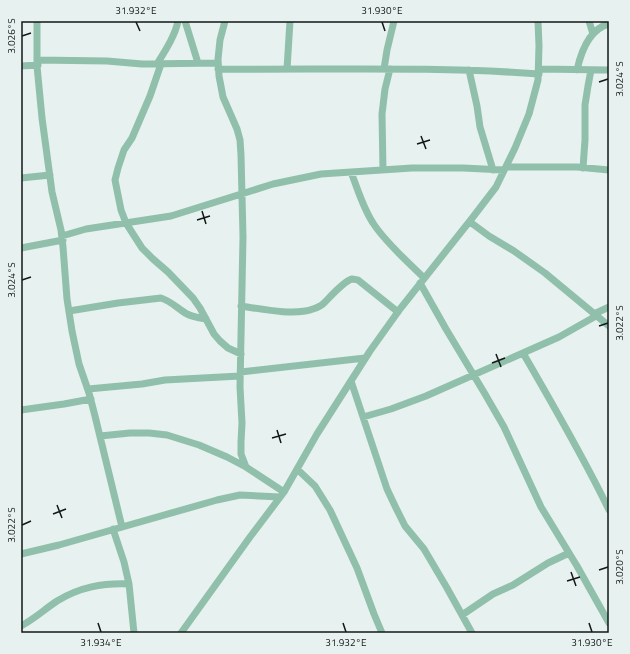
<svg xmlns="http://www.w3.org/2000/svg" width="630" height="654" font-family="'Titillium Web',sans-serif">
<rect width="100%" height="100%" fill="#e7f1f0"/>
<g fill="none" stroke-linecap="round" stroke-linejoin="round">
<path stroke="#90c0ab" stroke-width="7" d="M37 21V66L42 118 52 192 61 230 63 247 67 299 72 331 79 364 89 393 95 416 122 527
M185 21 198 63
M225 21 220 40 218 59 219 76 223 97 237 129 240 140 241 155 243 237 240 387 242 423 241 442V454L246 467
M589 21 593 34
M37 60 107 61 142 64 218 63
M157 64C165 51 175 36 178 21
M161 64 150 96 132 138 124 150 118 168 115 180 121 210 126 223 142 248 153 259 168 272 193 298 200 308 214 334 220 341 228 348 241 354
M21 66 38 65
M218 69C325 70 432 66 539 74
M287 69 290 21
M384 69 387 50 394 21
M539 69 609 70
M469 70 477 106 480 127 493 170
M577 70C581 52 589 29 609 24
M506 167H577L609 170
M583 168 585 140V105L588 86 591 70
M383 170 382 114 385 89 390 69
M351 172C358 190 363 208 373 223 385 242 408 262 424 278
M21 178 50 175
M470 222 489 236 514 251 545 273 609 326
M62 236 86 229 171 216 273 184 321 174 412 168H463L504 170
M21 248 63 240
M420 283 446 329 485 394 504 427 541 507 577 566 609 623
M241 306C261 309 294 316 313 309 316 308 321 306 324 303 330 297 344 281 352 279 354 279 357 280 358 280L398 312
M69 311 118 303 161 298C171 301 178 309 187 314 193 317 200 318 206 319
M594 314 609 307
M523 353C553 405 583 456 609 510
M241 372 365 358
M351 381 387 489 396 508 405 526 424 549 447 588 472 633
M88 389 142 384 165 380 240 376
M21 410 64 404 91 399
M363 417 391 409 426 396 559 337 596 316
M100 436 130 433H149L167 435 199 445 227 457 246 467 284 492
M297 469 315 486 330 510 357 568 374 614 382 633
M113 529 124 562 129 584 134 633
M21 554 59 545 217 500 240 495 280 497
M462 615 493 594 513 585 548 563 569 553
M21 626C34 619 45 609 57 601 80 587 102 583 129 584
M181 633 250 537 284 492 317 434 370 351 400 309 473 217 496 187 515 148 529 114 538 80 539 46 538 21"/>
</g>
<path fill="none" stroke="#131716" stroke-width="1.5" d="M136 22 140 31M382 22 385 31M22 36 31 33M599 82 608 79M421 136 426 149M417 144 430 140M202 211 206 224M197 220 210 216M22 280 31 277M599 326 608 323M496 354 501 367M492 363 505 358M277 430 281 443M272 438 286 434M57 505 62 518M53 514 66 509M22 525 31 521M599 570 608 567M571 572 576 586M567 581 580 577M98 623 101 632M343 623 346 632M589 623 592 632"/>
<rect width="630" height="654" fill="none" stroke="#e7f1f0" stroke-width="44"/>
<rect x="22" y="22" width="586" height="610" fill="none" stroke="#131716" stroke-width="1.5"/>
<g font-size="10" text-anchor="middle" fill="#131716">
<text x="136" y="14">31.932°E</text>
<text x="382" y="14">31.930°E</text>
<text transform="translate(11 36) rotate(-90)" y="4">3.026°S</text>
<text transform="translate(619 79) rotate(-90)" y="4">3.024°S</text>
<text transform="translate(11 280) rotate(-90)" y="4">3.024°S</text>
<text transform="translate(619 323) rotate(-90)" y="4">3.022°S</text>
<text transform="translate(11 525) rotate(-90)" y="4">3.022°S</text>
<text transform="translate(619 567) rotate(-90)" y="4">3.020°S</text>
<text x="101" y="646">31.934°E</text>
<text x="346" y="646">31.932°E</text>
<text x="592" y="646">31.930°E</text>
</g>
</svg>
